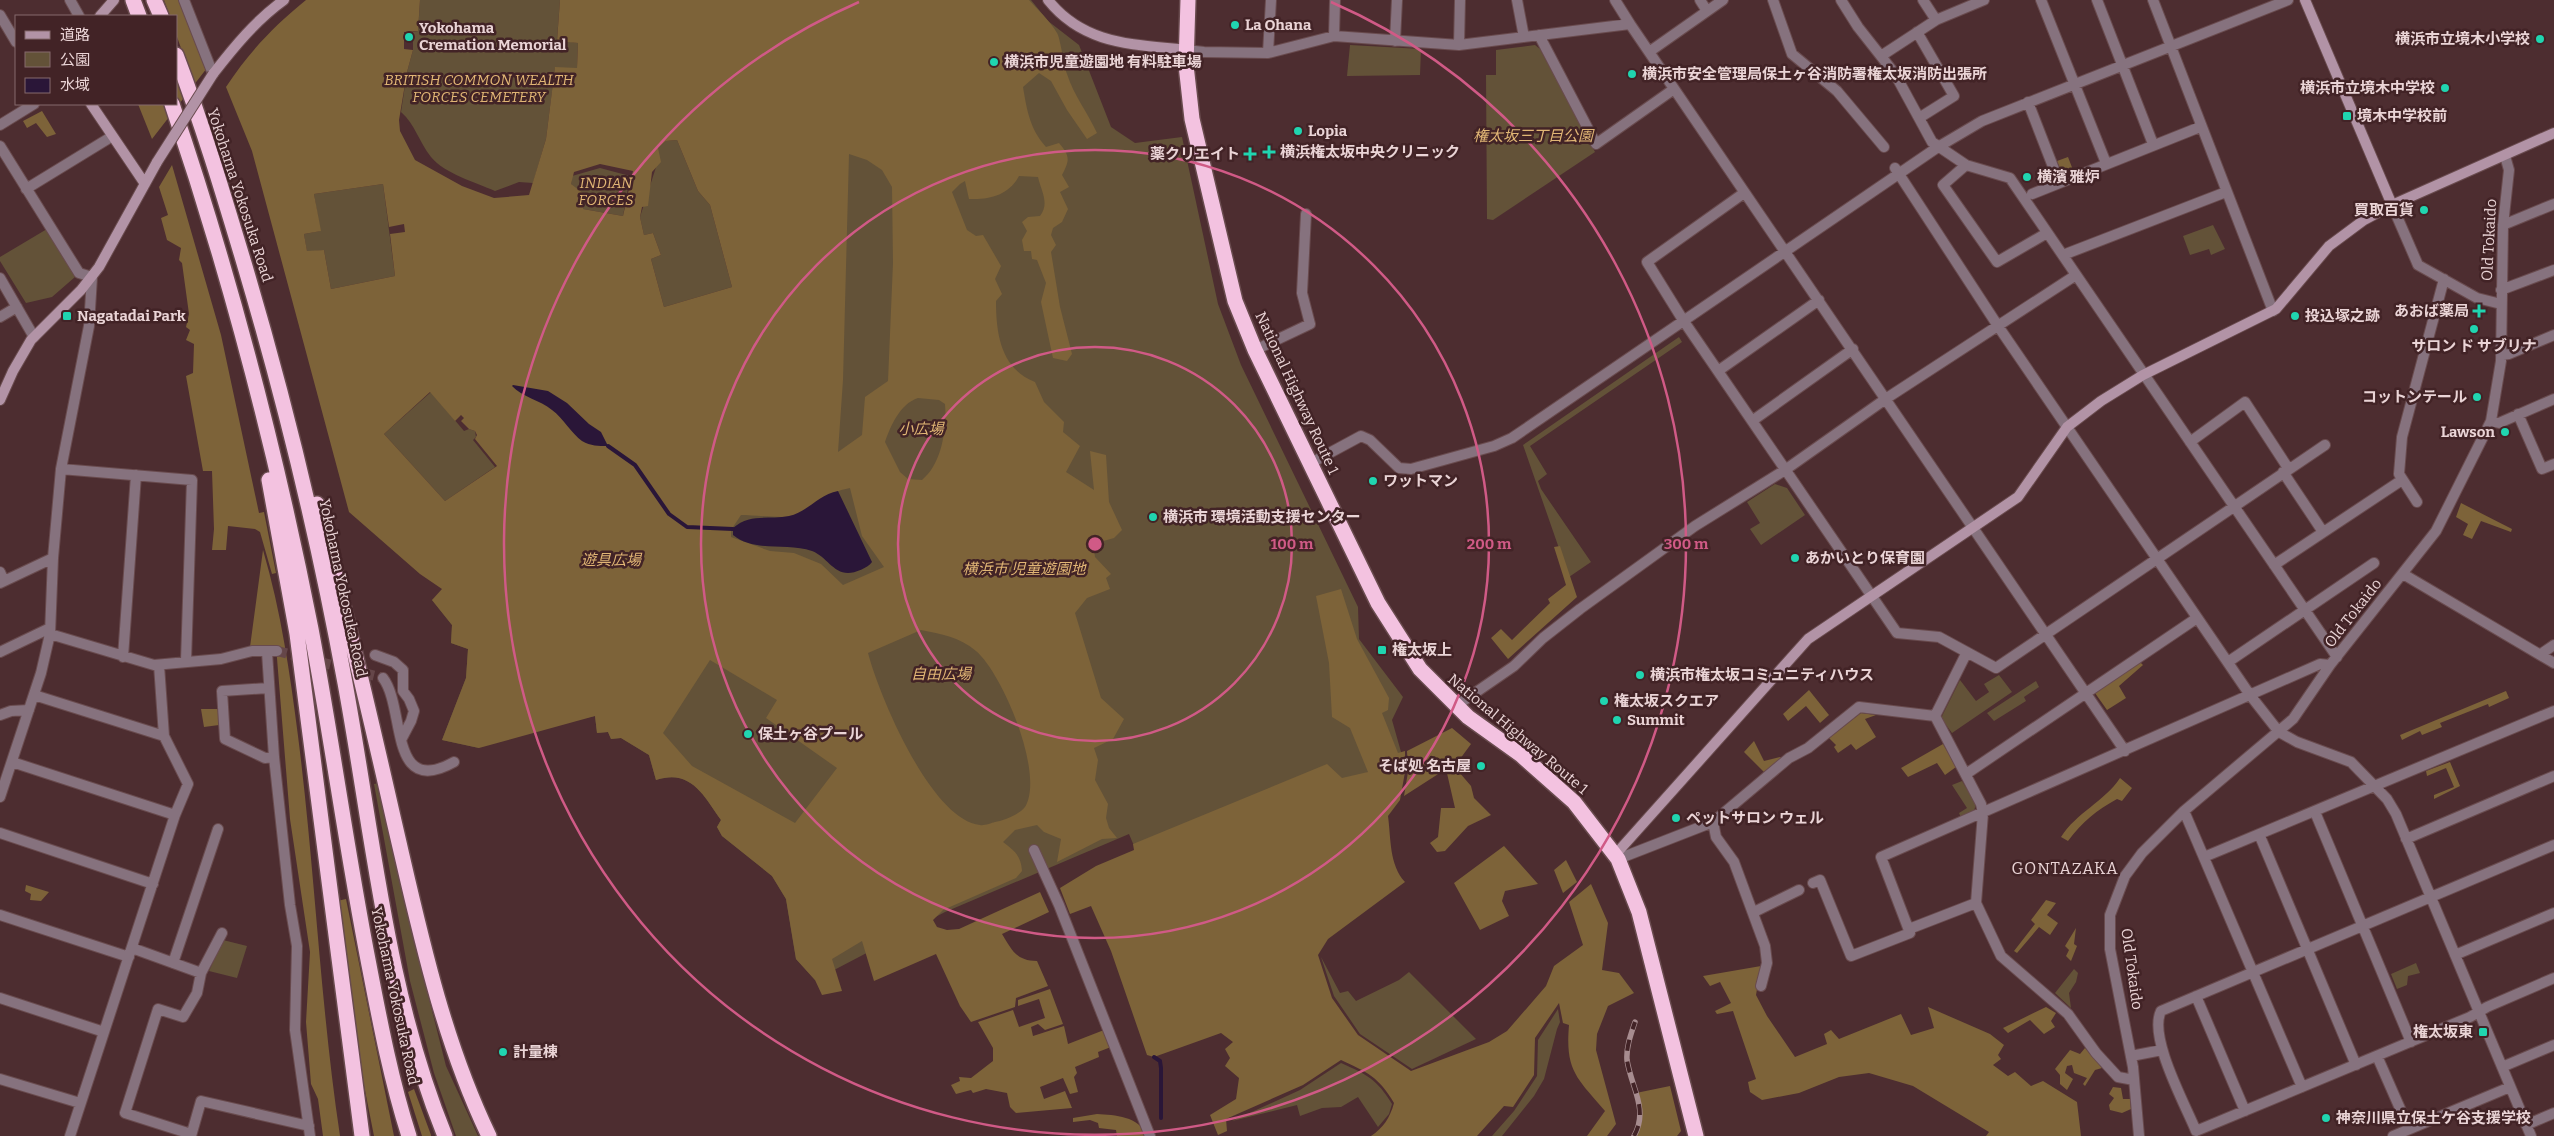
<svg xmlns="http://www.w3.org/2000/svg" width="2554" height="1136" font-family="Bitter,'Noto Sans JP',serif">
<rect width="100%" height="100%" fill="#4d2d30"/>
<path fill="#635238" d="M420 0H560L557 40 578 43 577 69 555 68 546 139 533 183 519 182 495 191C475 182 445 174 431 157 419 142 415 124 401 112L407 72 413 50V32L418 31Z
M760 0H1031L1048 21 1079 45 1111 127 1135 143 1182 137 1218 304 1241 365 1358 607 1359 639 1403 697 1392 720 1403 759 1140 860 1129 834 945 912 815 980 796 959 786 899 772 876 722 836 717 827 721 820C704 796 691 768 656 780L649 755 621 738 611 739 608 732 597 733 595 716 479 739V748L442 740 466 678 468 649 451 643 452 625 432 600 776 430Z
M1350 45 1421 49 1420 75 1347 76Z
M1535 45 1540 49 1595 152 1493 220 1487 219 1486 75H1496V50Z
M677 140 698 191 710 205 732 287 664 307 651 259 661 255 653 233 644 235 640 217 657 164 658 148 666 141Z
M600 168 630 176 623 216 583 209 571 184 572 176Z
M383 184 395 276 331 289 324 250 307 252 304 234 320 231 314 194Z
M2213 225 2225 249 2211 255 2209 249 2190 255 2183 236Z
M47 229 75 277 52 297 26 303 0 261V257Z
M1679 337 1682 342 1530 446 1547 474 1538 481 1541 489 1591 562 1569 577 1523 445Z
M431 392 464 431 469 429 475 431 476 437 473 440 495 467 445 501 384 434Z
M1775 484 1787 488 1805 515 1761 545 1750 529 1760 523 1747 502Z
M1999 675 2012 692 1952 733 1941 718 1960 680 1976 701 1989 692 1984 684Z
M2036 681 2039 687 2024 697 2026 701 1994 721 1987 713Z
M1962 781 1976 804 1974 811 1961 818 1959 813 1967 808 1952 785Z
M379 783 404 900 446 1066 478 1136H456L434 1073 410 981 374 784Z
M223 940 247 946 237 978 209 971Z
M1321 957 1340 993 1348 991 1356 1001 1399 980 1409 972 1476 1039 1412 1069 1360 1034 1334 996Z
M2416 963 2420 973 2408 976 2407 985 2397 989 2391 974Z
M2074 969 2078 973 2076 982 2069 993 2071 1008 2055 993Z
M1558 1009 1560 1022 1557 1029 1544 1079 1534 1096 1502 1136H1492L1514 1111 1537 1076 1538 1040Z
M1341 1063C1366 1074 1377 1079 1392 1104L1389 1114 1378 1127 1358 1097 1341 1107 1322 1108 1300 1116 1297 1105 1232 1121 1300 1090Z"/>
<path fill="#7d6339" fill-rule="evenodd" d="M164 0H180L207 68 152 139 138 104H176V78L188 68 176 34V16H170Z
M306 0H420L418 31 404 32V49L413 50 407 72 399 120 400 131 415 160 462 186 494 198 529 195 546 139 555 67 577 68 578 43 557 41 560 0H1029C1038 10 1050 21 1057 33 1060 37 1064 66 1067 74 1074 96 1088 113 1097 133L1087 139 1067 110 1051 81 1039 73 1023 87C1027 111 1030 129 1046 147L1059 143C1070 156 1070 160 1062 175L1069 187 1060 192 1068 209 1062 222 1053 228 1051 235 1056 245 1051 252 1060 307 1072 354 1067 361 1053 358 1041 302 1046 283 1037 260 1032 259 1031 251H1024L1022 240 1027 231 1022 222 1028 217 1040 216C1050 203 1041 191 1038 177L1019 176C1009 195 990 200 969 199L965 181 960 184 952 192 967 230 976 236 983 235 1001 266 995 279 1002 294 996 301C996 334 1001 369 1035 382L1044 402 1064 422 1063 432 1080 446 1066 472 1094 490 1090 451 1106 455 1109 502 1122 530 1114 538 1093 544 1095 557 1111 574 1106 578 1110 589 1087 598 1075 613 1101 698 1124 719 1113 739 1094 748 1098 760 1095 780 1108 804 1106 818 1109 828 1117 838 1102 839 1057 862 1061 839 1044 832 1037 825 1015 830 1003 842C1015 851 1021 856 1022 871L1016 878 943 910 933 920 937 927 947 930 959 929 1040 892 1049 912 1002 934C1012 950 1016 961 1037 961L1048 986 1016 998 1015 1007 971 1022 960 1006 936 954 874 981 862 941 832 959 842 991 822 995 815 980 796 959 786 899 772 876 722 836 717 827 721 820C704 796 691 768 656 780L649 755 621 738 611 739 608 732 597 733 595 716 479 748 442 740 466 678 468 649 451 643 452 625 432 600 442 589 420 574 349 512 252 151 226 87C249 52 274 26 306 0ZM677 140 698 191 710 205 732 287 664 307 651 259 661 255 653 233 644 235 640 217 642 207 648 206 652 172 661 162 658 148 666 141ZM849 154 867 160 882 170 892 187 893 263 888 381 865 397 862 435 838 452 843 380ZM600 164 633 171 623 216 583 209 584 194 571 184 574 172ZM383 184 389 227 404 224 405 232 390 234 395 276 331 289 324 250 307 251 304 234 321 231 314 194ZM430 392 455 421 461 415 464 418 461 421 469 429 475 431 477 435 475 439 497 466 445 501 384 434ZM918 398 939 400 945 404C947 428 942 464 922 480L908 479 900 472 885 442C891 425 900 404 918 398ZM850 488 862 536 884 567 843 585 821 564 794 553 770 551 731 537V530L741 515C759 515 797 521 811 512 829 500 825 493 850 488ZM921 630C941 634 960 637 976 651 1003 674 1045 775 1025 807 1020 814 1003 821 995 822 991 823 984 826 980 825 931 820 879 695 868 653ZM710 660 777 700 766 718 837 768 795 823 692 766 663 733Z
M42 111 56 134 47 137 36 123 27 128 23 121Z
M2068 157 2073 170 2066 174 2062 173 2057 161Z
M172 165 221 335 259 513 264 512 276 573 272 574 260 532 255 529 228 526 226 550H212L214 529 212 471H203L186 376 193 373 194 344 186 340 190 330 186 327 189 314 182 263 179 260 181 248 167 240 161 218 168 215 159 187Z
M2461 503 2512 529 2511 532 2481 521 2472 539 2463 535 2468 524 2456 517Z
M1560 546 1577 597 1508 659 1491 638 1501 629 1512 640 1550 603 1548 599 1566 585 1554 547Z
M263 550C281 611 290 674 298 736 315 869 320 1003 340 1136H323L318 1099 311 1084 306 1022 310 952 290 819 276 646 250 647Z
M1341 589 1357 639 1389 698 1388 710 1382 713 1398 753 1405 751V772L1400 800 1388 816C1391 838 1389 865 1405 882L1328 939 1318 955 1332 998 1358 1035 1411 1071 1489 1042 1507 1031 1546 986 1554 966 1583 945 1569 902 1591 884 1608 923 1602 970 1619 973 1634 993 1608 1006 1597 1034 1596 1050 1616 1124 1607 1136H1587L1605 1111C1577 1078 1565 1071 1569 1025L1563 1023 1559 1003 1535 1038 1534 1075 1513 1107 1504 1106 1477 1136H1371C1383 1128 1390 1118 1394 1103 1379 1077 1367 1072 1341 1060L1303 1085 1226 1119 1227 1131 1218 1135 1210 1115 1236 1099 1239 1078 1225 1066 1230 1058 1225 1049 1233 1042 1221 1033 1154 1057 1147 1055 1111 951 1091 906 1070 914 1060 888 1096 866 1134 850 1133 844 1327 764 1342 778 1368 772 1350 728 1332 717 1329 663 1316 596Z
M2140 662 2143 665 2119 686 2126 698 2107 710 2095 693Z
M1809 690 1829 715 1820 723 1806 706 1788 721 1783 714Z
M2506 691 2509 698 2489 707 2488 704 2440 723 2442 727 2422 735 2420 731 2402 740 2400 735Z
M201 709H218L219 725 204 727Z
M1861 713 1876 715 1865 719 1876 737 1856 750 1851 744 1838 753 1834 747 1836 745 1829 738Z
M1452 728 1471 744 1460 759 1459 772 1471 786 1474 798 1491 815 1468 826 1445 851 1437 852 1430 843 1438 837 1441 808H1455L1446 769 1404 796 1408 772 1407 751Z
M1754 741 1764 761 1780 757 1783 759 1764 772 1744 752Z
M1943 744 1956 767 1945 775 1937 763 1908 777 1901 768Z
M2450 762 2460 786 2434 799V795L2454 787 2446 768 2427 776 2426 771Z
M2120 778 2132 788 2122 801 2117 799C2097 810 2082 822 2068 841L2061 837C2076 813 2105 801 2120 778Z
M1504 846 1538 884 1505 891 1502 901 1509 916 1480 930 1454 883Z
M1566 860 1577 882 1563 893 1554 870Z
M26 885 49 892 41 901 30 900 31 894 25 891Z
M346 899 394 1136H374L357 1050 337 901Z
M2046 900 2056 903 2047 915 2058 923 2050 935 2039 927 2017 953 2014 951 2035 924 2031 920Z
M2076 928 2074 944 2077 946 2071 961 2066 956 2069 950 2065 946Z
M1761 966 1756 995 1767 1016 1795 1057 1827 1044 1824 1034 1831 1030 1839 1039 1901 1014 1911 1035 1934 1028 1928 1007 1990 1034 2004 1045 1998 1055 2001 1059 1993 1065 2008 1076 2015 1072 2031 1086 2043 1081 2077 1102 2081 1136H1986L1989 1132 1913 1086 1869 1073 1839 1077 1799 1093 1762 1100 1750 1092 1748 1082 1756 1079 1733 1011 1717 1014 1715 1011 1731 1003 1720 982 1710 986 1703 976Z
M1050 989 1063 1024 1045 1030 1038 1024 1031 1027 1033 1036 1064 1026 1068 1044 1104 1030 1111 1047 1098 1052 1099 1057 1075 1067 1077 1073 1074 1077 1078 1092 1070 1094 1063 1078 1040 1087 1044 1099 1065 1091 1072 1108 1016 1113 1010 1107 1007 1093 986 1089 973 1093 971 1090 956 1094 951 1085 960 1081 959 1077 971 1078 993 1061V1048L978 1022 1013 1010 1019 1027 1045 1018 1039 999 1018 1006V1000Z
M2046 1007 2056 1013 2051 1021 2055 1027 2044 1034 2030 1020 2008 1033 2003 1028Z
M2085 1048 2102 1068 2095 1070 2085 1086 2083 1084 2087 1078 2074 1073 2072 1065 2067 1066 2065 1073 2073 1079 2067 1090 2060 1084V1075L2055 1069 2070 1050 2080 1054Z
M1670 1086 1681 1131 1677 1136H1635L1640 1128 1636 1093Z
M2113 1087 2121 1088 2123 1099H2130L2131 1109 2122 1113 2110 1110 2109 1105 2114 1098 2109 1094Z
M414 1089 431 1135V1136H422L408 1092Z
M1097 1114C1115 1115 1139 1116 1147 1136H1117L1116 1130 1099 1128 1098 1123 1090 1120 1073 1122V1118Z"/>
<path fill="#2a1638" d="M513 385 548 391 567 403 589 424 601 432 608 446C598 446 591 446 582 441 572 434 563 418 552 410 540 400 522 397 512 386Z
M838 491 872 562C868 568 855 573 848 573 833 573 826 556 812 551 787 542 755 553 733 535V528C750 513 768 520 789 516 808 512 819 494 838 491Z"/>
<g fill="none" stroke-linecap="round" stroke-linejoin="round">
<path stroke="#2a1638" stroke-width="4" d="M608 446 635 465 669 514 687 527 733 529
M1154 1057 1160 1061 1161 1068V1118"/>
<path stroke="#654649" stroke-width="10" stroke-dasharray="10 5" stroke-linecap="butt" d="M277 651 383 678"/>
<g stroke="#694b4e" stroke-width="12">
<path id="street" d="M70 0 79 16
M184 0 213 74
M1517 0 1524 37
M1615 0 1630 24
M1700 0 1707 11
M1773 0 1792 54 1837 91 1884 147
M1841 0 1858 27 1895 74 1932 142 1966 165 2010 178 2337 657
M1923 0 1936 20
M2041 0 2106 163
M2097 0 2153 144
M2153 0 2273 311
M0 15 16 42
M1917 32 1954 96 1919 118
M1539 35 1596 144 1674 89
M1334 36 1335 0
M1395 41 1397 0
M1459 45 1460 0
M1186 50 1204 52 1268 53 1334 36 1459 45 1630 24 2125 751
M1649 52 1723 0
M1268 53 1271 0
M1881 56 1936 20 1984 0
M2028 102 2059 182
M0 125 34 104
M0 146 79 273 92 277 89 326 61 469 53 558 50 634 41 673 0 797
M1966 165 1943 185 1997 262 2047 233
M1895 168 1998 326 2250 695 2279 732 2297 742 2351 762 2387 799 2396 814 2531 1136
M26 189 111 137
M1744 193 1647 262 1683 320 1897 633 1939 637 1996 668 2325 445
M2032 194 2200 127
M2392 205 2418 265 2477 298 2501 304
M2503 225 2554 204
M2063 255 2226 192
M0 278 34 337
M2501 290 2554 270
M0 317 17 307
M1255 350 1310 324 1302 293 1306 214
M2501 355 2509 354 2554 335
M1718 371 1819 300
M2518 414 2542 469 2554 464
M1752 421 1853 349
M2491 421 2499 423 2554 399
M2190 442 2245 402 2288 468
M1311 463 1361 436 1370 440 1399 468 1411 469 1494 446 1512 438 1938 147 1982 121 2288 0
M61 469 192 480 186 661
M2283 472 2323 532
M2417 502 2399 474 2402 437 2444 279
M2274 565 2402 480
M0 572 4 581
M2403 574 2554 663
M0 583 53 558
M50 634 154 665 221 659 252 651H277
M0 652 50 628
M267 652 274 757 290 905 297 946 295 1030 310 1136
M2541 654 2554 645
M375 655 394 662 403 670V691L409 699 414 711 411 721 401 740
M123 657 136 475
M2228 662 2374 563
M159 665 164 736
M383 678C406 708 388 799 454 762
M268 688 222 691 225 739 265 758 274 757
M34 695 164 736 188 784 175 815 70 1136
M1456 706 1514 666 1543 638 1580 609 1695 526 1785 470 1887 398 2076 275
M0 715 11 711 29 710
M1935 716 1967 652
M12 762 175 815
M1966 774 2197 618
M2184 811 2302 1087
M2315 812 2411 1042
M1713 822 1716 837 1734 862 1765 946 1767 963 1761 986
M0 833 153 884
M2259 834 2356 1065
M2406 839 2554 776
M2554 845 2161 1011C2148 1037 2185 1104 2196 1131L2470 1017 2487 1007 2554 978
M1034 850 1059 905 1150 1136
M2204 857 2554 711
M1618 859 1713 822 1789 758 1808 748 1859 707 1935 716 1981 804 1983 813 1976 903 2001 956 2068 1014 2096 1053 2118 1077 2134 1080
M1813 883 1820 880 1851 956 1910 933 1881 857 2320 664 2330 665
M1754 912 1799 890
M0 915 129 957
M1909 929 1976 903
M132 948 201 973 222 933
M2455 955 2554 913
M173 963 218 829
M2196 996 2245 1111
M0 998 104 1032
M2131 1056 2162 1050
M2377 1056 2409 1129
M2502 1067 2554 1045
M0 1079 80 1103
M2526 1125 2554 1113
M191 1134 125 1113 158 1009 183 1017 197 993 201 973
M191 1136 201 1101 309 1126
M2139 1136 2133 1067 2110 949V915L2125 876 2142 853 2184 811 2293 719 2330 665 2436 531 2491 421 2501 361 2503 225 2509 170 2505 156
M2393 1136 2510 1087"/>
</g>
<g stroke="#694b4e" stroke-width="12">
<path id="secondary" d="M1048 0C1084 45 1132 44 1186 50
M2305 0 2392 205
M100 16 114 0
M213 74C234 47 256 20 284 0
M91 104 145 184
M0 400 13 371 31 340 81 290 99 267 157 162
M1615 855 1808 639 2018 497 2067 427 2101 401 2143 375 2276 309 2329 246 2364 220 2392 205 2554 133"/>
</g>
<g stroke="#694b4e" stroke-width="18">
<path id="highway" d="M133 0 139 16
M154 0 161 16
M1188 0 1186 65 1192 119 1235 301 1255 350 1378 603 1420 669 1468 717 1521 755 1574 802 1618 859 1639 912 1696 1136
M176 55C202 123 223 193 244 263 285 401 319 541 345 683 373 834 386 992 445 1136
M172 104C230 275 276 451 311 629 332 740 347 853 369 965 380 1022 391 1080 409 1136
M269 480 297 634 362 1136
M317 504C345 609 370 715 394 821 419 928 441 1036 489 1136"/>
</g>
<use href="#street" stroke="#86727e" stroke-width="10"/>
<use href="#secondary" stroke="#b293a6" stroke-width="10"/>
<use href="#highway" stroke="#f3c2e0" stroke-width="15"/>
<g stroke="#a78c8f" stroke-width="5.5">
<path id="rail" d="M1634 1136C1649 1109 1631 1087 1627 1060 1626 1047 1631 1034 1635 1022"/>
</g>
<use href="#rail" stroke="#422326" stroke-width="4" stroke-dasharray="11" stroke-linecap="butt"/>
<g stroke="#694b4e" stroke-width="12" stroke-linecap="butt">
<path id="secondary-bridge" d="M157 162 213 74"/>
</g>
<use href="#secondary-bridge" stroke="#b293a6" stroke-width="10"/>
</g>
<g fill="none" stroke="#d05a86" stroke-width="2.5">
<circle cx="1095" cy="544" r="197"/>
<circle cx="1095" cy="544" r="394"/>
<path d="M1331 2A591 591 0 1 1 859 2"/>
</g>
<g fill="#20d5b0" stroke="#422326" stroke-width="2">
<circle cx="1235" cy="25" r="5"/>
<circle cx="409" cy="37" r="5"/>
<circle cx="2540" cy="39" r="5"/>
<circle cx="994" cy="62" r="5"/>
<circle cx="1632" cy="74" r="5"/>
<circle cx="2445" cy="88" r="5"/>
<rect x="2342" y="111" width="10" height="10" rx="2.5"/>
<circle cx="1298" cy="131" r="5"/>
<path d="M1266.5 144.5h5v5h5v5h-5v5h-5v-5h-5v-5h5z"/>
<path d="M1247.5 146.5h5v5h5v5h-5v5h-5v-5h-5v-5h5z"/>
<circle cx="2027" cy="177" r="5"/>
<circle cx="2424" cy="210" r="5"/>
<path d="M2476.5 303.5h5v5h5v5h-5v5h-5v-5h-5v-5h5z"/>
<rect x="62" y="311" width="10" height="10" rx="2.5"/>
<circle cx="2295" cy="316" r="5"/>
<circle cx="2474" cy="329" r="5"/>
<circle cx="2477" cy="397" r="5"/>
<circle cx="2505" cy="432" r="5"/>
<circle cx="1373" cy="481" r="5"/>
<circle cx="1153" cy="517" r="5"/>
<circle cx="1795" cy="558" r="5"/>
<rect x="1377" y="645" width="10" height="10" rx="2.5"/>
<circle cx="1640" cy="675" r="5"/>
<circle cx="1604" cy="701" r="5"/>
<circle cx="1617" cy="720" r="5"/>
<circle cx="748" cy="734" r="5"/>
<circle cx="1481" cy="766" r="5"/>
<circle cx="1676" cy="818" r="5"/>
<rect x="2478" y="1027" width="10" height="10" rx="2.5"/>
<circle cx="503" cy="1052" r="5"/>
<circle cx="2326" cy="1118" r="5"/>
</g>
<g text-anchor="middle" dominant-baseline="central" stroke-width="5" stroke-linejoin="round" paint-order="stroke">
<g font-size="15" font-weight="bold" fill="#ead4d6" stroke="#422326" text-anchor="start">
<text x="1245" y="25">La Ohana</text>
<text x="419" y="28">Yokohama<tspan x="419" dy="17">Cremation Memorial</tspan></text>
<text x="2530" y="39" text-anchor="end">横浜市立境木小学校</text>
<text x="1004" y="62">横浜市児童遊園地 有料駐車場</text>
<text x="1642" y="74">横浜市安全管理局保土ヶ谷消防署権太坂消防出張所</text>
<text x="2435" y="88" text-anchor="end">横浜市立境木中学校</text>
<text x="2357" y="116">境木中学校前</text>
<text x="1308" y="131">Lopia</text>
<text x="1280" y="152">横浜権太坂中央クリニック</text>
<text x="1240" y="154" text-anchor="end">薬クリエイト</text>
<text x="2037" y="177">横濱 雅炉</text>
<text x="2414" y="210" text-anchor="end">買取百貨</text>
<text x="2469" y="311" text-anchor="end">あおば薬局</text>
<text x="77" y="316">Nagatadai Park</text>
<text x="2305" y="316">投込塚之跡</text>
<text x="2474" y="346" text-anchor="middle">サロン ド サブリナ</text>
<text x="2467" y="397" text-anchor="end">コットンテール</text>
<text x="2495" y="432" text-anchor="end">Lawson</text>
<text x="1383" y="481">ワットマン</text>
<text x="1163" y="517">横浜市 環境活動支援センター</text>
<text x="1805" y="558">あかいとり保育園</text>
<text x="1392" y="650">権太坂上</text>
<text x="1650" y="675">横浜市権太坂コミュニティハウス</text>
<text x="1614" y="701">権太坂スクエア</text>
<text x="1627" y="720">Summit</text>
<text x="758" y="734">保土ヶ谷プール</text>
<text x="1471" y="766" text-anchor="end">そば処 名古屋</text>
<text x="1686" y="818">ペットサロン ウェル</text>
<text x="2473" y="1032" text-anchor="end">権太坂東</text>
<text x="513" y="1052">計量棟</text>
<text x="2336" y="1118">神奈川県立保土ケ谷支援学校</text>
</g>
<g font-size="15" font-style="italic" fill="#e1b675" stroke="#422326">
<text x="479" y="80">BRITISH COMMON WEALTH<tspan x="479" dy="17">FORCES CEMETERY</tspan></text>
<text x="1533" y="136">権太坂三丁目公園</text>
<text x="606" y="183">INDIAN<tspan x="606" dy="17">FORCES</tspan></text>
<text x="921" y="429">小広場</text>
<text x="611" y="560">遊具広場</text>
<text x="1024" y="569">横浜市 児童遊園地</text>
<text x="941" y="674">自由広場</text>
</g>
<g font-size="15" fill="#ead4d6" stroke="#422326">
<text transform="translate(240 195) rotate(72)">Yokohama Yokosuka Road</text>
<text transform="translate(2489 240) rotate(-87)">Old Tokaido</text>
<text transform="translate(1297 393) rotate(65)">National Highway Route 1</text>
<text transform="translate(343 588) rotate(78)">Yokohama Yokosuka Road</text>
<text transform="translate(2353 613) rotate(-52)">Old Tokaido</text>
<text transform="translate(1518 734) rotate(40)">National Highway Route 1</text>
<text transform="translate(2132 969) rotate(82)">Old Tokaido</text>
<text transform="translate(395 996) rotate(78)">Yokohama Yokosuka Road</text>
</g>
<g font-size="16" letter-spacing="1" fill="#ead4d6" stroke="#422326">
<text x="2065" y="868">GONTAZAKA</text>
</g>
</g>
<circle cx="1095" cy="544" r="8" fill="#d05a86" stroke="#422326" stroke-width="2.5"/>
<g font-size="15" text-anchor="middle" font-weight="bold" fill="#d05a86" stroke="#422326" stroke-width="5" stroke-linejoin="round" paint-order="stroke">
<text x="1292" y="549">100 m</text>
<text x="1489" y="549">200 m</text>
<text x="1686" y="549">300 m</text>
</g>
<rect x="15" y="15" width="162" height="90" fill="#422326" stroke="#856a6c"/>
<rect x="25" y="31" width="25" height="8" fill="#b293a6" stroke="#856a6c"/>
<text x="60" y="40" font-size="15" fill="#ead4d6">道路</text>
<rect x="25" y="52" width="25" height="15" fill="#635238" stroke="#856a6c"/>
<text x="60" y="65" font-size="15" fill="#ead4d6">公園</text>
<rect x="25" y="78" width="25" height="15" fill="#2a1638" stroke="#856a6c"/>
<text x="60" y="90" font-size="15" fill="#ead4d6">水域</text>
</svg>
